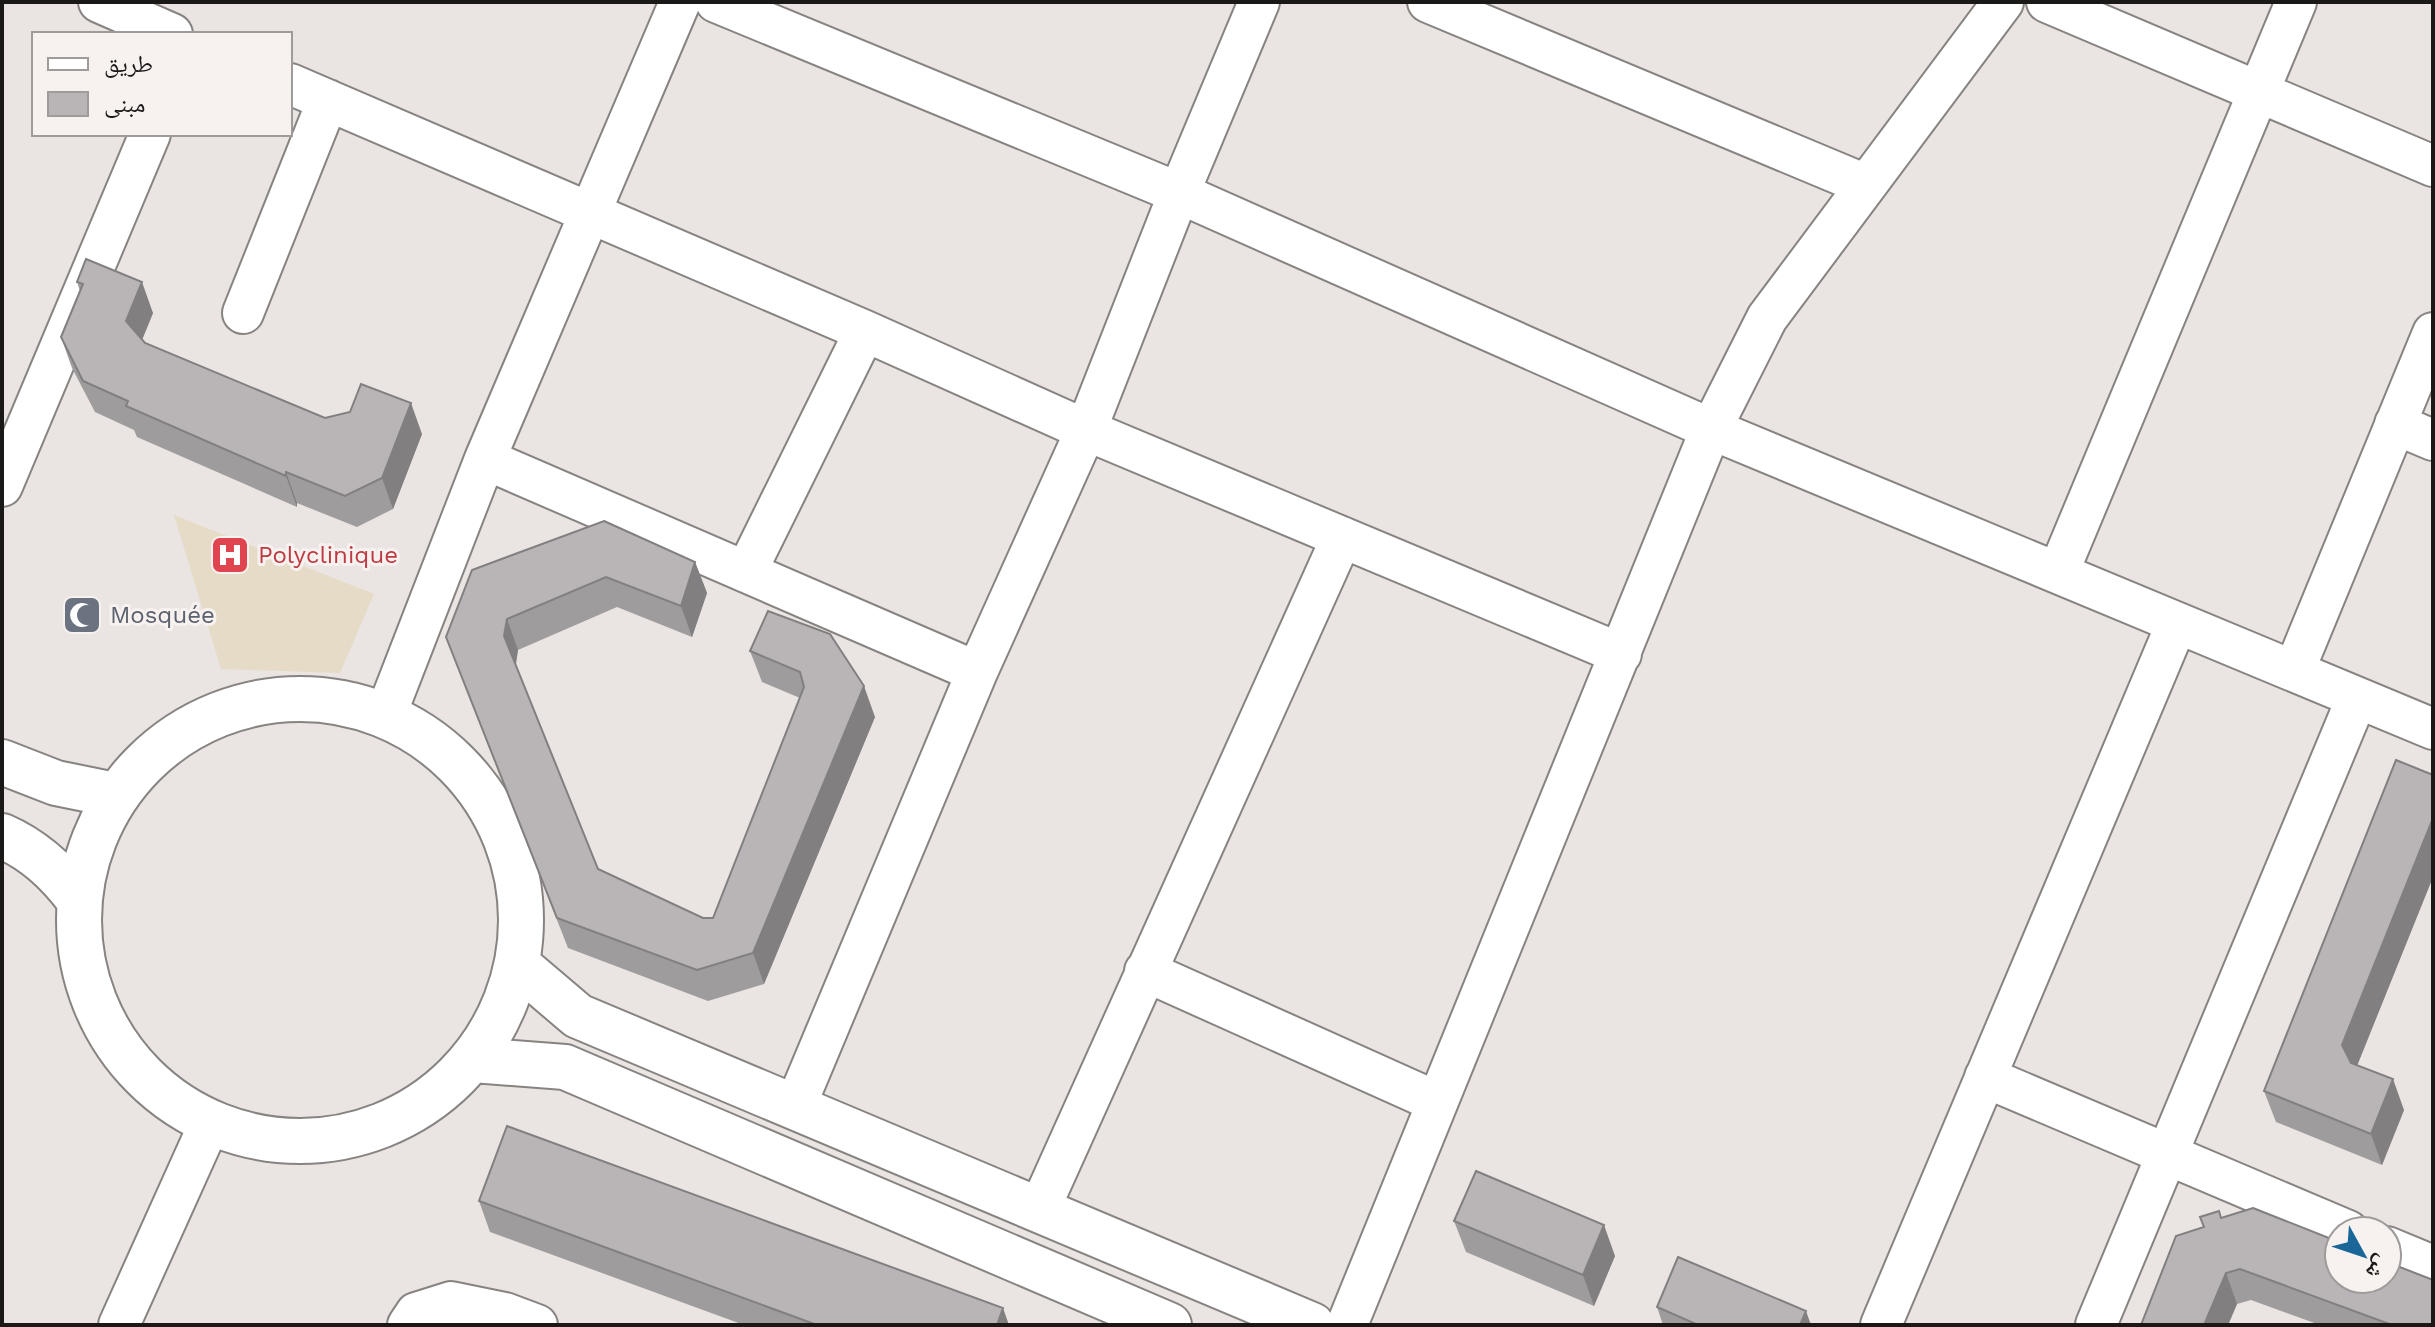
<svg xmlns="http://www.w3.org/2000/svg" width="2435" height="1327" font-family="'Work Sans','Noto Naskh Arabic',sans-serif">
<rect width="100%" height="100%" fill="#eae5e2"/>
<path fill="#e5dbc6" d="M174 515 374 594 340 673 221 669Z"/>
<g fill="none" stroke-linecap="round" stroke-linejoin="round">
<g stroke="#878381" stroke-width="44">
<path id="minor" d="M99 2 172 34
M716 2 1179 193 1711 429 2433 729
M1428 2 1866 185
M2047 2 2433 166
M290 84 865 331 1086 430 1621 654
M243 313 328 100
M2395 424 2433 440
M485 459 977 672
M2 486 150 134
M746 572 865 331
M2058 573 2296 2
M2294 671 2433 333
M386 714 485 459 680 2
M1145 971 1437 1102
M1985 1077 2348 1231
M795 1107 977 672 1086 430 1179 193 1259 2
M1039 1210 1342 537
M2387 1247 2433 1266
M119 1325 209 1125
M408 1325 416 1313 451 1302 505 1313 537 1325
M1347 1325 1711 429 1767 318 2003 2
M1881 1325 2177 623
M2096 1325 2357 698"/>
</g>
<g stroke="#878381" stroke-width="48">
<path id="tertiary" d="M79 920a221 221 0 1 1 442 0a221 221 0 1 1-442 0Z
M2 762 56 783 115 795
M2 836C34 850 57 871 78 899
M518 965 578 1016 1312 1325
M473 1060 565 1067 1169 1325"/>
</g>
<use href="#minor" stroke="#fff" stroke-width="40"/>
<use href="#tertiary" stroke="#fff" stroke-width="44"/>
</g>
<path fill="#9f9c9d" d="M77 282 153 313 142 340 145 343 325 418 422 434 393 509 357 527 297 503V507L137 437 134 430 95 412 72 368 61 337 80 291Z
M695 562 707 593 692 637 617 607 518 650 516 665 598 869 703 918H713L800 698 762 682 750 651 768 611 875 717 764 984 708 1001 568 948 446 637 472 570Z
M2433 775V877L2357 1065 2404 1110 2382 1165 2276 1122 2264 1091Z
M479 1201 1009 1325H744L490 1232Z
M2222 1218 2433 1325H2320L2251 1300 2237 1304 2228 1325H2141L2204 1227Z
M1454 1221 1615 1256 1594 1306 1466 1252Z
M1657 1307 1811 1325H1663Z"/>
<path fill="#827f80" d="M142 282 153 313 137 352 126 321Z
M411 403 422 434 393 509 382 478Z
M286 472 297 503V507L286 476Z
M695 562 707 593 692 637 681 606Z
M507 619 518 650 515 667 504 636Z
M864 686 875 717 764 984 753 953Z
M2433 818V877L2353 1076 2342 1045Z
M2393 1079 2404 1110 2382 1165 2371 1134Z
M1604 1225 1615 1256 1594 1306 1583 1275Z
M2226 1273 2237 1304 2228 1325H2204Z
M1003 1308 1009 1325H997Z
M1806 1311 1811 1325H1800Z"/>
<path fill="#b9b5b7" stroke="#827f80" stroke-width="2" d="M86 259 142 282 126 321 145 343 325 418 350 412 361 384 411 403 382 478 345 496 286 472V476L126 406 128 401 83 381 61 337 83 284 77 282Z
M604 521 695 562 681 606 606 577 507 619 504 636 598 869 703 918H713L804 687 800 672 750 651 768 611 830 634 864 686 753 953 697 970 557 918 446 637 472 570Z
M2396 760 2433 775V818L2342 1045 2351 1063 2393 1079 2371 1134 2264 1091Z
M507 1126 1003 1308 997 1325H817L479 1201Z
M1476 1171 1604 1225 1583 1275 1454 1221Z
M2253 1208 2339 1242V1279H2387V1262L2433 1280V1325H2392L2240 1269 2226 1273 2204 1325H2141L2176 1236 2204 1227 2200 1217 2219 1211 2221 1218Z
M1678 1257 1806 1311 1800 1325H1698L1657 1307Z"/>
<defs>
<g id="hospital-square" transform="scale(2)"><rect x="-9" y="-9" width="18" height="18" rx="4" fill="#e0444e" stroke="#f7f2f0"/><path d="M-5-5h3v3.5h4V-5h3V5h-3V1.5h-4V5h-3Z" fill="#fff"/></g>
<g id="mosque-square" transform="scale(2)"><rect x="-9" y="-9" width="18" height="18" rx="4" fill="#6b7280" stroke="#f7f2f0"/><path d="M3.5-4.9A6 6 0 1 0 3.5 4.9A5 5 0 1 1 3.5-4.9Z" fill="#fff"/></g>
</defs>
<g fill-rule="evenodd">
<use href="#hospital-square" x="230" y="555"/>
<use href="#mosque-square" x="82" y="615"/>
</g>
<g text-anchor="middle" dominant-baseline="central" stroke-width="6" stroke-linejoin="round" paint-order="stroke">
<g font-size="24" fill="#be3a42" stroke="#f7f2f0" text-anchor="start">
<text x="258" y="555">Polyclinique</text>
</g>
<g font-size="24" fill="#5b616d" stroke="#f7f2f0" text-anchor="start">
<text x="110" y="615">Mosquée</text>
</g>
</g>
<rect width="2435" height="1327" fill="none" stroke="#1b1918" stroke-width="8"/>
<rect x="32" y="32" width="260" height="104" fill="#f7f2f0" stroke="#9f9b9a" stroke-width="2"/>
<rect x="48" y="58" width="40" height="12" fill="#ffffff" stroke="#9f9b9a" stroke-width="2"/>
<text x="104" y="72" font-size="24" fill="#1b1918">طريق</text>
<rect x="48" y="92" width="40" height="24" fill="#b9b5b7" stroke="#9f9b9a" stroke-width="2"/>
<text x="104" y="112" font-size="24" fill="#1b1918">مبنى</text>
<g transform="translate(2363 1255) rotate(130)"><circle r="38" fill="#f7f2f0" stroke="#9f9b9a" stroke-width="2"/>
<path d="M0-6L14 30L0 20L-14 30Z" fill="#1a6699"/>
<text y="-12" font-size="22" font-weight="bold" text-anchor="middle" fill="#1b1918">ش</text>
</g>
</svg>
